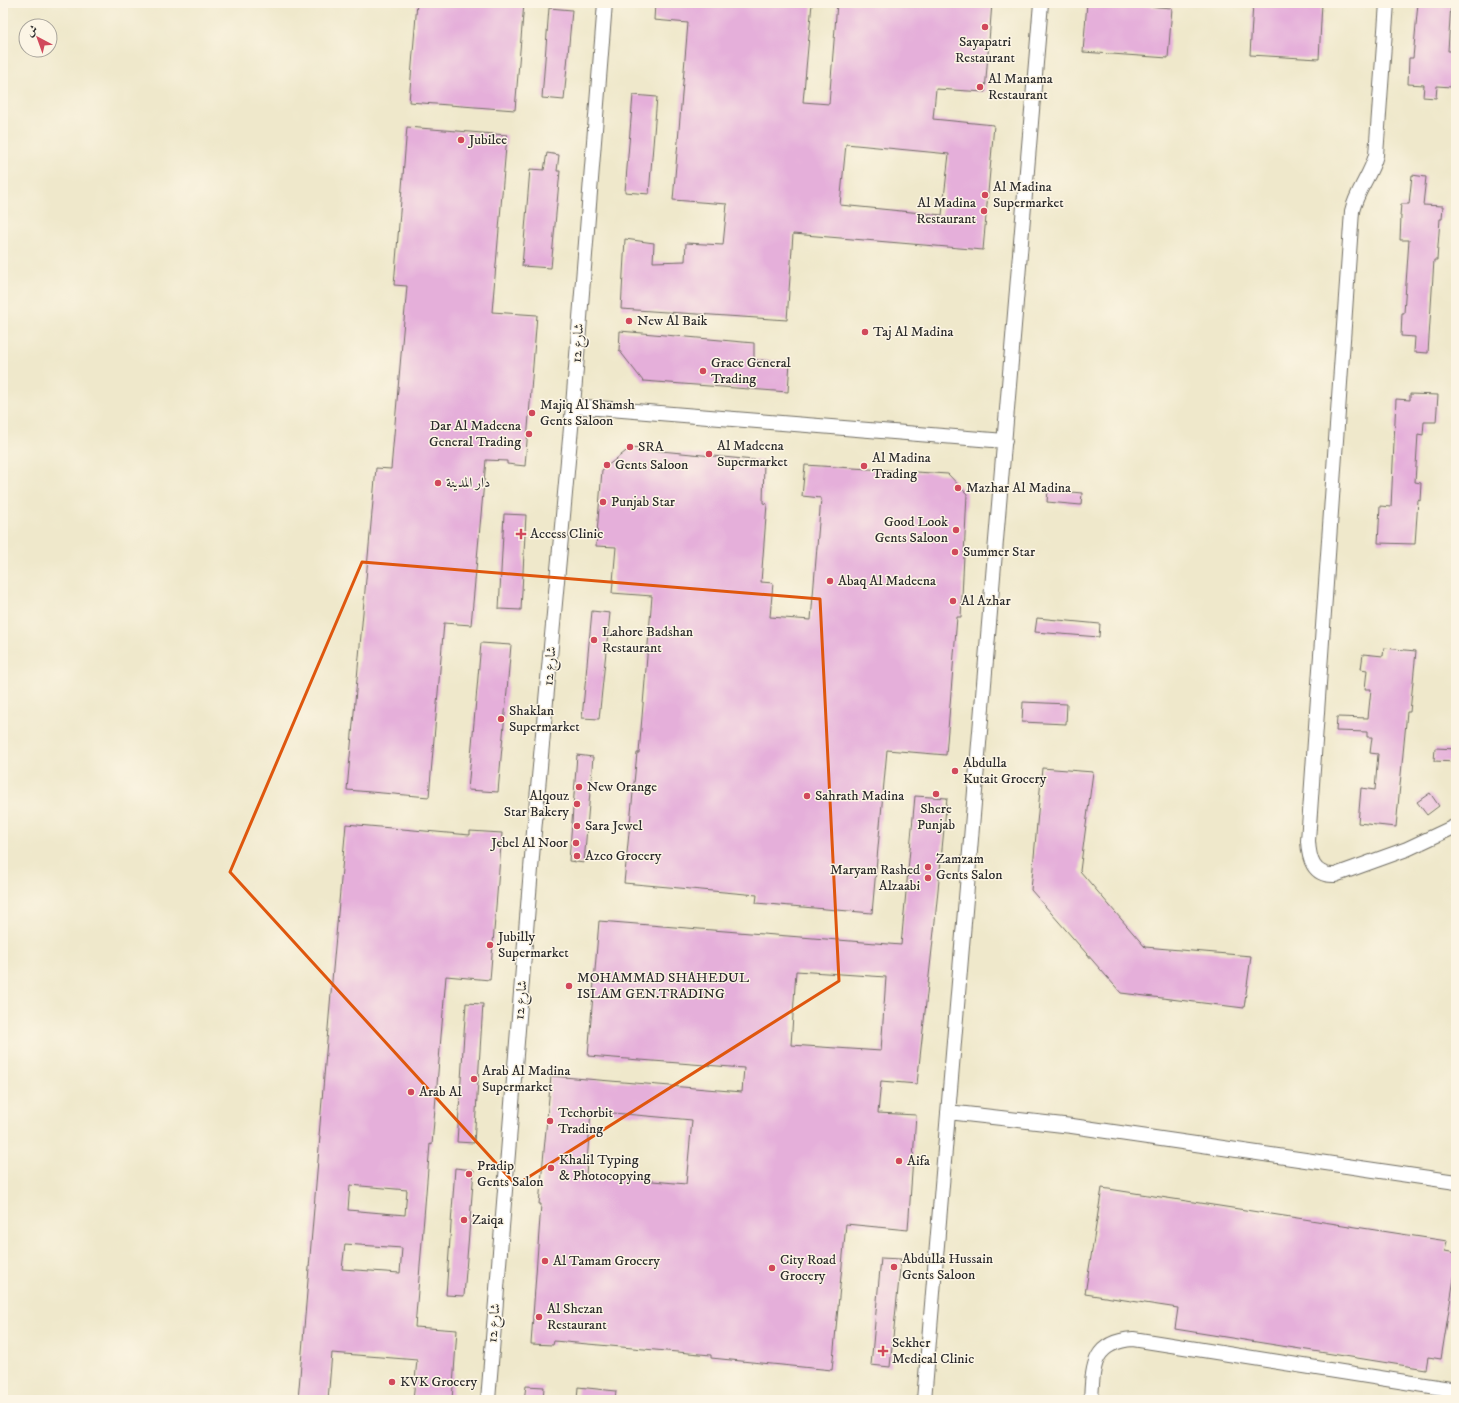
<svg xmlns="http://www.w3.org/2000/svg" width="1459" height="1403" font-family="'IM FELL DW Pica',Amiri,serif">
<rect width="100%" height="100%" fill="#fcf5e5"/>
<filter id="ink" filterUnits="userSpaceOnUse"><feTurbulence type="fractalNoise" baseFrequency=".025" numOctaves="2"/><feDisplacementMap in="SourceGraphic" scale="8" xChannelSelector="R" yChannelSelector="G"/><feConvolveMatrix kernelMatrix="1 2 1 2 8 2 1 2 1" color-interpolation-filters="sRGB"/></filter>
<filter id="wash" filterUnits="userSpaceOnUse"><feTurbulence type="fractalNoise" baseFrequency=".012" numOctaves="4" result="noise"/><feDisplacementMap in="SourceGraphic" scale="16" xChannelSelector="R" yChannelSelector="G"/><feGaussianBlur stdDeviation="0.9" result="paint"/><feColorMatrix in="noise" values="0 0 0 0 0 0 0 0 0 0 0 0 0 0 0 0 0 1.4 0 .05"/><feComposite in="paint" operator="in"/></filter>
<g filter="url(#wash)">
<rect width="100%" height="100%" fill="#efe8cb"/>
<g id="blocks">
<path fill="#e5afda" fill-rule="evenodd" d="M417 3H524L515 110 409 102Z
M655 3H812L803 102 829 104 837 3H992L985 92 936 89 933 119 994 125 983 250 793 234 787 320 621 309 625 239 654 243 653 262 685 261 686 243 723 245 727 204 673 200 688 23 654 20ZM846 144 949 154 942 215 840 205Z
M1087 3H1131V5L1172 8 1168 58 1083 52Z
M1253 3H1322L1319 59 1250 55Z
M1418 3H1451L1448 51H1454L1451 87 1437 86 1436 98 1423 97 1424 85 1408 84 1409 58H1413Z
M549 8 572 10 564 100 542 98Z
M633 95 657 97 649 194 625 192Z
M407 127 507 135 492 312 537 315 525 466 507 464V461L486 460 471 625 444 623 429 797 347 790 376 468 391 469 407 286 394 285Z
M547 153 559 155 557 171H560L551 268 522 266 530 169 544 170Z
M1412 175 1426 177 1423 205 1443 206 1442 219H1440L1437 260H1434L1428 353 1414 352 1415 337 1401 336 1402 313H1404L1409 240H1400L1401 216H1400L1401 204H1409Z
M620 331 754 343V360L790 361 788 392 643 381 619 350Z
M1410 394 1438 395 1436 422H1424L1423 435 1418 434 1415 482 1421 483 1420 501 1418 500 1415 544 1378 543 1380 506 1391 507 1396 399 1410 400Z
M630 448 764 461 763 503 767 504 761 582 773 583 770 617 811 620 821 498 802 496 805 465 948 474 967 494 961 617H957L946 755 887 750 872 913 756 903 757 895 624 883 637 753H639L652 596 612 593 616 547 596 546 602 470Z
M1048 490 1082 493 1081 505 1047 502Z
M504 514 526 515 521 610 499 609Z
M592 611 610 613 599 719 582 718Z
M1037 618 1100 624 1099 637 1035 632Z
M481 643 511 645 498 792 468 790Z
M1384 648 1416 651 1410 712H1407L1396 827 1358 823 1361 788 1375 790 1378 754 1370 753 1372 737H1367V732L1336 731 1337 717 1368 718 1371 689H1365L1367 670 1361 669 1363 654 1383 656Z
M1023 702 1067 704 1066 724 1022 722Z
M1435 748 1456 749V762L1434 761Z
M577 755 593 757 584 863 569 861Z
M1042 768 1093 772 1080 871 1145 947 1251 956 1244 1008 1121 993 1031 890Z
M1430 793 1439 806 1427 815 1417 802Z
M915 796 947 798 934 931 917 1084 881 1081 878 1113 916 1115 908 1230 846 1224 832 1370 711 1358V1355L554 1341 553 1345 531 1344 541 1204H539L551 1076 742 1092 744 1068 588 1056 599 921 901 945ZM796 971 886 977 881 1051 791 1045ZM591 1111 692 1120 686 1184 586 1175Z
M346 824 470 835V831L502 833 490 980 446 976 432 1145 430 1144 415 1327 457 1330 452 1400H413L417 1360 332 1353 328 1400H298L320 1136H319L333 969ZM350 1185 407 1190 405 1215 348 1210ZM345 1244 402 1248 400 1273 342 1269Z
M466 1003 483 1004 474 1143 457 1142Z
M455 1168 474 1170 464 1296 446 1295Z
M1102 1188 1447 1241 1445 1251 1456 1253V1266L1441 1359 1428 1357 1426 1369 1175 1329 1178 1308 1085 1294Z
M881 1258 901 1259 890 1367 871 1365Z
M526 1386 544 1387 543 1400H524Z
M578 1387 616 1391 615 1400H577Z"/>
</g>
</g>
<g filter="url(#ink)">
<use href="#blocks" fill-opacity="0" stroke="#706d63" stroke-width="1"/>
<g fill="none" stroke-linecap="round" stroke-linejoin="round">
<g stroke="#706d63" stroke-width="16">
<path id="minor" d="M1387 3 1376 155C1371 175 1357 190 1352 211L1308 841C1309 859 1313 876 1335 875L1407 849 1456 826
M573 406 1005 441
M948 1112 1072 1126 1456 1182
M488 1400 534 832 573 406 605 3
M924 1400 1041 3
M1091 1400C1093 1367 1092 1342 1133 1339L1456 1390"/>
</g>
<use href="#minor" stroke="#fff" stroke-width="14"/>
</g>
</g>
<path fill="none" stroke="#df570e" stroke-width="3" stroke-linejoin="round" d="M362 562 820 599 839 981 516 1185 230 872Z"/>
<g fill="#d1495b" stroke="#fcf5e5" stroke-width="1.5">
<circle cx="985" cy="27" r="4"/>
<circle cx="980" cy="87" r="4"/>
<circle cx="461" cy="140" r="4"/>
<circle cx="985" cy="195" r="4"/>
<circle cx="984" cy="211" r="4"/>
<circle cx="629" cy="321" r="4"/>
<circle cx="865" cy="332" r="4"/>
<circle cx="703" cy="371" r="4"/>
<circle cx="532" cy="413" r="4"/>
<circle cx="529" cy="434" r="4"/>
<circle cx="630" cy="447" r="4"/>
<circle cx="709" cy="454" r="4"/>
<circle cx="607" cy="465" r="4"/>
<circle cx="864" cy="466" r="4"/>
<circle cx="438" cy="483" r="4"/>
<circle cx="958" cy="488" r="4"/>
<circle cx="603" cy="502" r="4"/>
<circle cx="956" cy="530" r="4"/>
<path d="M519 528h4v4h4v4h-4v4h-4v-4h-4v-4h4z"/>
<circle cx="955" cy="552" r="4"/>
<circle cx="830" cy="581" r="4"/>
<circle cx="953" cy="601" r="4"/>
<circle cx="594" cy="640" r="4"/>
<circle cx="501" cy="719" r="4"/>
<circle cx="955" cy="771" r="4"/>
<circle cx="579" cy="787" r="4"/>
<circle cx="936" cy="794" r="4"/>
<circle cx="807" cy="796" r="4"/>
<circle cx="577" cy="804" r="4"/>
<circle cx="577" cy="826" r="4"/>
<circle cx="576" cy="843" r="4"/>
<circle cx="577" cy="856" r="4"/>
<circle cx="928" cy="867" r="4"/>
<circle cx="928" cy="878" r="4"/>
<circle cx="490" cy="945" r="4"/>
<circle cx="569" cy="986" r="4"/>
<circle cx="474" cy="1079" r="4"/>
<circle cx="411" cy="1092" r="4"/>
<circle cx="550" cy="1121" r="4"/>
<circle cx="899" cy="1161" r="4"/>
<circle cx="551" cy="1168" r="4"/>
<circle cx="469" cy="1174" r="4"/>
<circle cx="464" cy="1220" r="4"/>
<circle cx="545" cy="1261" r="4"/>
<circle cx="894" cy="1267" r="4"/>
<circle cx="772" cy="1268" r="4"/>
<circle cx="539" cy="1317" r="4"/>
<path d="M881 1345h4v4h4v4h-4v4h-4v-4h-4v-4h4z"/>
<circle cx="392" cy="1382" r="4"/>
</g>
<g text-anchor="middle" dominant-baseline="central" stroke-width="3" stroke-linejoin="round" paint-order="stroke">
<g font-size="14" fill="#2b2b2b" stroke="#fcf5e5" text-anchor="start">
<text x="985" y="42" text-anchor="middle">Sayapatri<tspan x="985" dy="16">Restaurant</tspan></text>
<text x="988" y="79">Al Manama<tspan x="988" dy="16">Restaurant</tspan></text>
<text x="469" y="140">Jubilee</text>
<text x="993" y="187">Al Madina<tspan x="993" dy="16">Supermarket</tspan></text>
<text x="976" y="203" text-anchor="end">Al Madina<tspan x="976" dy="16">Restaurant</tspan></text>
<text x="637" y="321">New Al Baik</text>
<text x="873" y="332">Taj Al Madina</text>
<text x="711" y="363">Grace General<tspan x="711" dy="16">Trading</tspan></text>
<text x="540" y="405">Majiq Al Shamsh<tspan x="540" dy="16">Gents Saloon</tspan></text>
<text x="521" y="426" text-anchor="end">Dar Al Madeena<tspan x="521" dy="16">General Trading</tspan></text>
<text x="717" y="446">Al Madeena<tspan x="717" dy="16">Supermarket</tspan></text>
<text x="638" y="447">SRA</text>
<text x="872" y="458">Al Madina<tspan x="872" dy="16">Trading</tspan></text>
<text x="615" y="465">Gents Saloon</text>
<text x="446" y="483">دار المدينة</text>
<text x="966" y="488">Mazhar Al Madina</text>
<text x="611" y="502">Punjab Star</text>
<text x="948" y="522" text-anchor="end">Good Look<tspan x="948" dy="16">Gents Saloon</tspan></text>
<text x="530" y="534">Access Clinic</text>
<text x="963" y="552">Summer Star</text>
<text x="838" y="581">Abaq Al Madeena</text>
<text x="961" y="601">Al Azhar</text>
<text x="602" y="632">Lahore Badshan<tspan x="602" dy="16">Restaurant</tspan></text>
<text x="509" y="711">Shaklan<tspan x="509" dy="16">Supermarket</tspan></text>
<text x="963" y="763">Abdulla<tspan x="963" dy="16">Kutait Grocery</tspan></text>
<text x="587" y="787">New Orange</text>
<text x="569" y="796" text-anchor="end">Alqouz<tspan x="569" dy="16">Star Bakery</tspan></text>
<text x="815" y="796">Sahrath Madina</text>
<text x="936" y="809" text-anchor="middle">Shere<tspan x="936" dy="16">Punjab</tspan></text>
<text x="585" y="826">Sara Jewel</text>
<text x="568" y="843" text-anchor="end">Jebel Al Noor</text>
<text x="585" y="856">Azco Grocery</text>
<text x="936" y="859">Zamzam<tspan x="936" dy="16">Gents Salon</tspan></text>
<text x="920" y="870" text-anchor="end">Maryam Rashed<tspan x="920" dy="16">Alzaabi</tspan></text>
<text x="498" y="937">Jubilly<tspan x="498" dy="16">Supermarket</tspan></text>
<text x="577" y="978">MOHAMMAD SHAHEDUL<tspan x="577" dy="16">ISLAM GEN.TRADING</tspan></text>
<text x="482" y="1071">Arab Al Madina<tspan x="482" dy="16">Supermarket</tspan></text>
<text x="419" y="1092">Arab Al</text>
<text x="558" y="1113">Techorbit<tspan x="558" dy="16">Trading</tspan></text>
<text x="559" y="1160">Khalil Typing<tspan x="559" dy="16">&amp; Photocopying</tspan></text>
<text x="907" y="1161">Aifa</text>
<text x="477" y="1166">Pradip<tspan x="477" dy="16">Gents Salon</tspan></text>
<text x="472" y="1220">Zaiqa</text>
<text x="902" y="1259">Abdulla Hussain<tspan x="902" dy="16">Gents Saloon</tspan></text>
<text x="780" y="1260">City Road<tspan x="780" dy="16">Grocery</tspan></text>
<text x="553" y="1261">Al Tamam Grocery</text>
<text x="547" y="1309">Al Shezan<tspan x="547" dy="16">Restaurant</tspan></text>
<text x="892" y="1343">Sekher<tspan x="892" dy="16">Medical Clinic</tspan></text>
<text x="400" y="1382">KVK Grocery</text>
</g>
<g font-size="14" fill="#2b2b2b" stroke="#fcf5e5">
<text transform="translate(578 343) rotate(-86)">شارع 12</text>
<text transform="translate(550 666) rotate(-85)">شارع 12</text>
<text transform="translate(521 1000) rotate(-85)">شارع 12</text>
<text transform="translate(494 1323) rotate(-85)">شارع 12</text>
</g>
</g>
<rect width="1459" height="1403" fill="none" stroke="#fcf5e5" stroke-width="16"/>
<g transform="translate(38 38) rotate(319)"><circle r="19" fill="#fcf5e5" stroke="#a8a49b"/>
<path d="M0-3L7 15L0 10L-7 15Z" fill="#d1495b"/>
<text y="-6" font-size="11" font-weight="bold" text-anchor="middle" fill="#2b2b2b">ش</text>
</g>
</svg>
